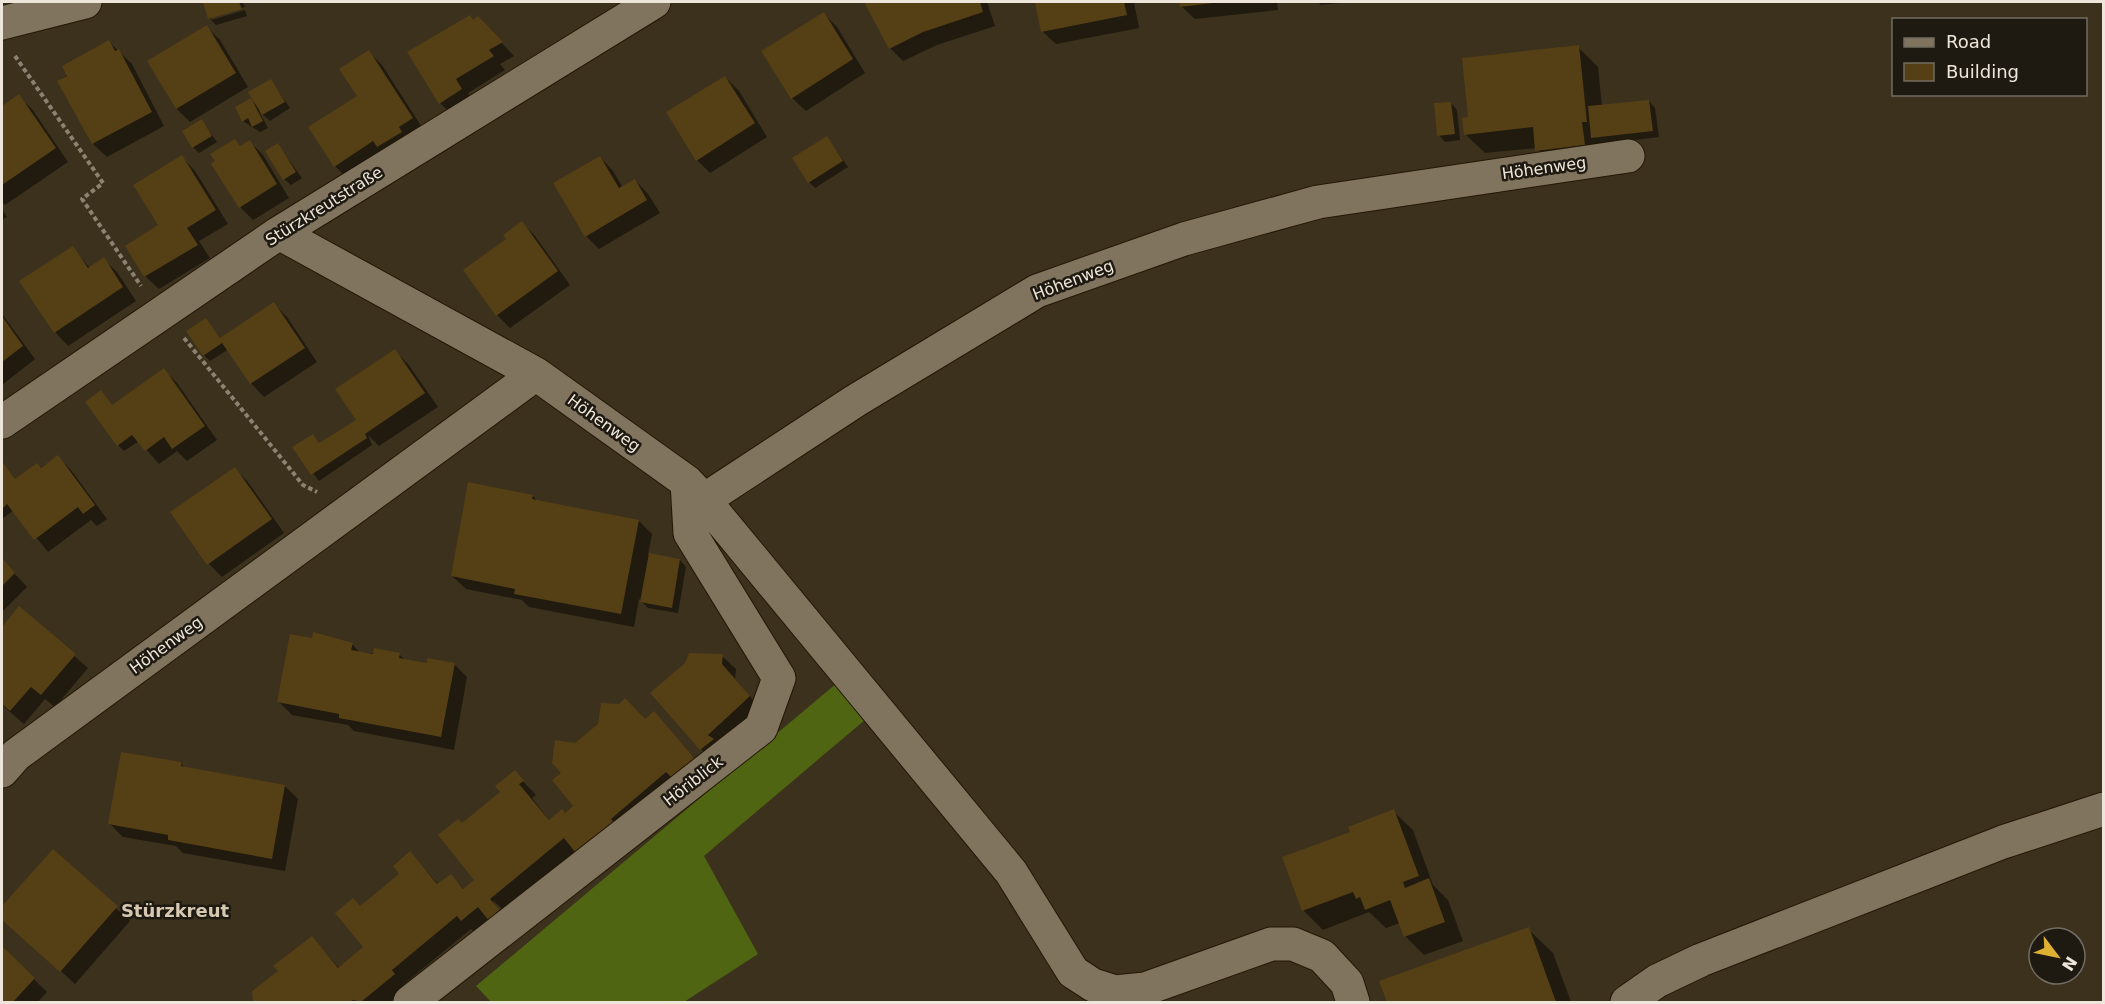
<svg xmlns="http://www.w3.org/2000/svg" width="2105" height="1004" font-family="'DejaVu Sans',sans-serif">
<rect width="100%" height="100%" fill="#3c311d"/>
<path fill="#4f6512" d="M837 683 866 719 704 856 758 954 684 1002H491L476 986Z"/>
<path fill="#0007" d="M204 2H243L245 7 211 17V20L245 10 247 16 216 25 209 18Z
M866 2H987L995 26 937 45 903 61 890 48Z
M1037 2H1134L1139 28 1056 44 1042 31Z
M1181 2H1277L1278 10 1195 19 1181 6Z
M1318 2H1348L1321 5Z
M824 14 837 27 865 73 806 111 792 98 763 51Z
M474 21 491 31 514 56 500 64 505 70 468 93 474 103 453 116 440 103Z
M207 27 220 40 248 87 190 122 177 109Z
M109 42 132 64 164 126 107 157 93 144 59 81Z
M1578 47 1598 67 1602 106 1649 101 1655 108 1659 137 1601 144 1556 170 1537 148 1485 153 1465 134Z
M369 52 382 65 425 132 348 179 335 166 359 97Z
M725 77 739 91 767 137 710 173 697 160Z
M271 81 290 108 270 121 259 111 268 128 260 132 243 121 251 100 259 108Z
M18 96 32 109 68 162 5 205 2 202V108Z
M1451 103 1457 110 1460 140 1445 142 1439 135Z
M202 121 217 142 199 153 193 147Z
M827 138 848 167 815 188 809 182Z
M250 142 263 155 289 198 253 220 240 207 241 147Z
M278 145 302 178 291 185 284 179Z
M182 157 195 171 228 224 199 241 210 258 159 289 145 276Z
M600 157 613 171 623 188 635 180 648 194 660 213 599 249 586 236Z
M2 209 7 217 2 220Z
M522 223 535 236 570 285 510 328 497 315 508 239Z
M72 248 90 268 103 259 117 272 136 301 68 346 55 332 22 282Z
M274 304 287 317 317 362 264 397 251 383 229 349 210 361 204 355 206 320 221 339Z
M2 314 35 359 2 385Z
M395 351 408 364 438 407 379 446 368 435 372 445 319 481 294 448 312 435 320 444 358 420Z
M164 370 177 383 217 440 187 461 177 451 159 464 139 441 124 451 118 445 112 406Z
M58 457 71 470 107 519 97 526 91 520 48 552 14 510 2 519V461L17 482Z
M235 469 248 482 284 533 222 577 209 564Z
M533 496 538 502 639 521 652 534 648 555 680 560 686 567 678 613 648 608 639 599 634 627 529 607 522 600 466 589 452 576Z
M2 560 27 587 2 612Z
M19 608 88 668 55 707 45 699 24 724 2 705V630Z
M315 634 352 644 360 653 399 654 406 661 428 665 454 664 467 677 454 750 354 731 348 725 292 715 279 702Z
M722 656 736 669 735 679 762 710 714 762 701 749Z
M654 713 708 773 504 911 494 901 493 903 507 920 476 933 471 929 404 984 408 988 390 1002H254V992L280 971 312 938 339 968 365 947 360 907 401 874 410 853 439 885 451 876 465 890 476 880 462 825 502 792 515 773 536 795 532 798 550 821 565 815 575 807 563 773 575 744 646 721Z
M181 764 186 769 285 786 298 799 285 871 183 853 176 846 123 837 110 824Z
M1393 811 1413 830 1433 885 1448 900 1463 941 1424 955 1405 936 1400 923 1386 928 1369 912 1323 930 1303 910 1352 833Z
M53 851 130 921 75 984 2 918V909Z
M1528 929 1553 953 1571 1002H1389L1381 981Z
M2 948 47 992 38 1002H2Z"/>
<path fill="#553f15" d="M203 2H239L242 9 208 19Z
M864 2H980L983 12 923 32 889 49Z
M1035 2H1124L1127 15 1041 32Z
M1179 2H1213V3L1180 7Z
M824 12 853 59 791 99 761 51Z
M470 15 473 20 478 16 503 42 489 50 494 56 456 79 462 89 439 104 407 52Z
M207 25 236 73 176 109 147 61Z
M109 40 115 51 119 49 152 112 92 144 57 81 67 76 62 66Z
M1579 45 1587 122H1582L1585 145 1535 151 1533 127 1464 135 1462 118 1468 117 1462 58Z
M369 50 413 118 399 127 402 132 377 147 373 141 334 167 308 127 357 96 339 69Z
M725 76 755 123 696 161 666 112Z
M271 79 285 102 262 115 248 92Z
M19 94 56 148 2 185V106Z
M251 98 263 121 252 127 248 118 242 122 235 107Z
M1649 100 1653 131 1591 138 1588 106Z
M1451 102 1455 134 1437 136 1434 103Z
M202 119 212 136 192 148 182 131Z
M827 136 843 161 808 183 792 158Z
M235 139 240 146 250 140 277 184 239 208 211 164 215 161 210 154Z
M278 143 296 172 283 180 265 151Z
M182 155 216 210 187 228 198 245 144 277 125 246 158 225 133 185Z
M600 156 619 188 635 179 647 200 585 237 553 183Z
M522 221 558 271 496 316 463 270 506 239 503 235Z
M73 246 88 268 104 257 123 287 54 333 19 281Z
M274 302 305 348 250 384 222 343 203 356 186 331 206 318 220 338Z
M2 316 23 346 2 362Z
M395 349 425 393 365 434 367 438 311 475 292 447 313 434 319 443 356 420 335 389Z
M164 368 205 426 172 449 164 437 145 451 132 435 117 446 85 402 101 390 112 405Z
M58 455 95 505 83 514 78 507 34 540 7 504 2 509V461L15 479 37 463 41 468Z
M235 467 272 519 207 565 170 512Z
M468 482 533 495 532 499 639 520 621 614 514 594 515 589 451 576Z
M649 553 680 559 672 608 640 602Z
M2 558 15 573 2 586Z
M19 606 76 654 41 695 31 687 10 711 2 704V627Z
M313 632 353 643 351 650 373 654 374 648 400 653 399 658 427 663V658L455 663 441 737 339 718V714L277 702 290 634 312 638Z
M689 653 723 654 722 664 750 696 708 735 714 739 700 750 650 693 685 663Z
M625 698 645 719 654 711 696 760 671 777 666 772 611 819 615 824 590 844 588 841 575 852 564 838 490 899 502 913 490 922 478 907 461 921 457 916 392 970 395 974 361 1002 353 1000 350 1002H253L252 991 278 971 273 966 312 936 338 968 363 947 335 913 353 898 360 906 381 889 399 874 393 866 410 851 437 884 451 874 463 889 474 880 438 835 458 819 462 823 500 792 495 786 515 770 524 781 519 784 549 820 562 809 565 813 573 806 552 780 561 773 552 763 555 740 575 743 598 724 601 703 619 704Z
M121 752 181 762V766L285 785 272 859 168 840V835L108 824Z
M1394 809 1419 876 1403 882 1405 888 1429 878 1445 922 1404 937 1390 900 1365 910 1360 897 1356 899 1353 892 1302 911 1282 857 1350 832 1348 827Z
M53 849 118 906 60 972 2 920V906Z
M1529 927 1556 1002H1387L1379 981Z
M2 946 35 978 13 1002H2Z"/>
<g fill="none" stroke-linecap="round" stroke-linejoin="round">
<g stroke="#231806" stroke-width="35">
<path id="minor" d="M2 23 85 2
M279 233 536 374
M2 422 279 233 654 2
M704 500 1011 872 1073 972 1093 985 1115 992 1145 989 1271 944H1293L1322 956 1347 983 1353 1002
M2 771 16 755 536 374 687 482 704 500 855 401 1037 291 1184 239 1318 202 1628 156
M410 1002 761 728 779 678 690 533 687 482
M1627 1002 1657 981 1701 960 2003 842 2104 809"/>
</g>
<path stroke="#8c8272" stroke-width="4" stroke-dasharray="4.5 3" stroke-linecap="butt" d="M15 56 103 183 82 199 141 286
M184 338 303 485 317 492"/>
<use href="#minor" stroke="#81745e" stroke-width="33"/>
</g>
<g text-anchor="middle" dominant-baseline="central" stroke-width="5" stroke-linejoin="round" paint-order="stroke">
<g font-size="16" fill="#eee6da" stroke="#1f1a11">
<text transform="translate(1544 168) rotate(-8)">Höhenweg</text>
<text transform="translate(324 206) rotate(-32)">Stürzkreutstraße</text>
<text transform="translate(1073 280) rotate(-21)">Höhenweg</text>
<text transform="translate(604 423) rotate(36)">Höhenweg</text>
<text transform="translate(166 645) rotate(-36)">Höhenweg</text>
<text transform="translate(693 781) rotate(-38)">Höriblick</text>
</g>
<g font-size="18" font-weight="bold" fill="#d7c9b1" stroke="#1f1a11">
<text x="175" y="910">Stürzkreut</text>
</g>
</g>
<rect width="2105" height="1004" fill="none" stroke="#eee6da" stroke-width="6"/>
<rect x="1892" y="18" width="195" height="78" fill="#1f1a11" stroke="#726c61" stroke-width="1.5"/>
<rect x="1904" y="38" width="30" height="9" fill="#81745e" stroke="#726c61" stroke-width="1.5"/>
<text x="1946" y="48" font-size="18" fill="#eee6da">Road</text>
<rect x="1904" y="63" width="30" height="18" fill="#553f15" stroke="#726c61" stroke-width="1.5"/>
<text x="1946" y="78" font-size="18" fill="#eee6da">Building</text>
<g transform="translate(2057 956) rotate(122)"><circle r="28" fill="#1f1a11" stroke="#726c61" stroke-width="1.5"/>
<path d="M0-4.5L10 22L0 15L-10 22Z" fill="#deb133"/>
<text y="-9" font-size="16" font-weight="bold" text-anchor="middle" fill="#eee6da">N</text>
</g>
</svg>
